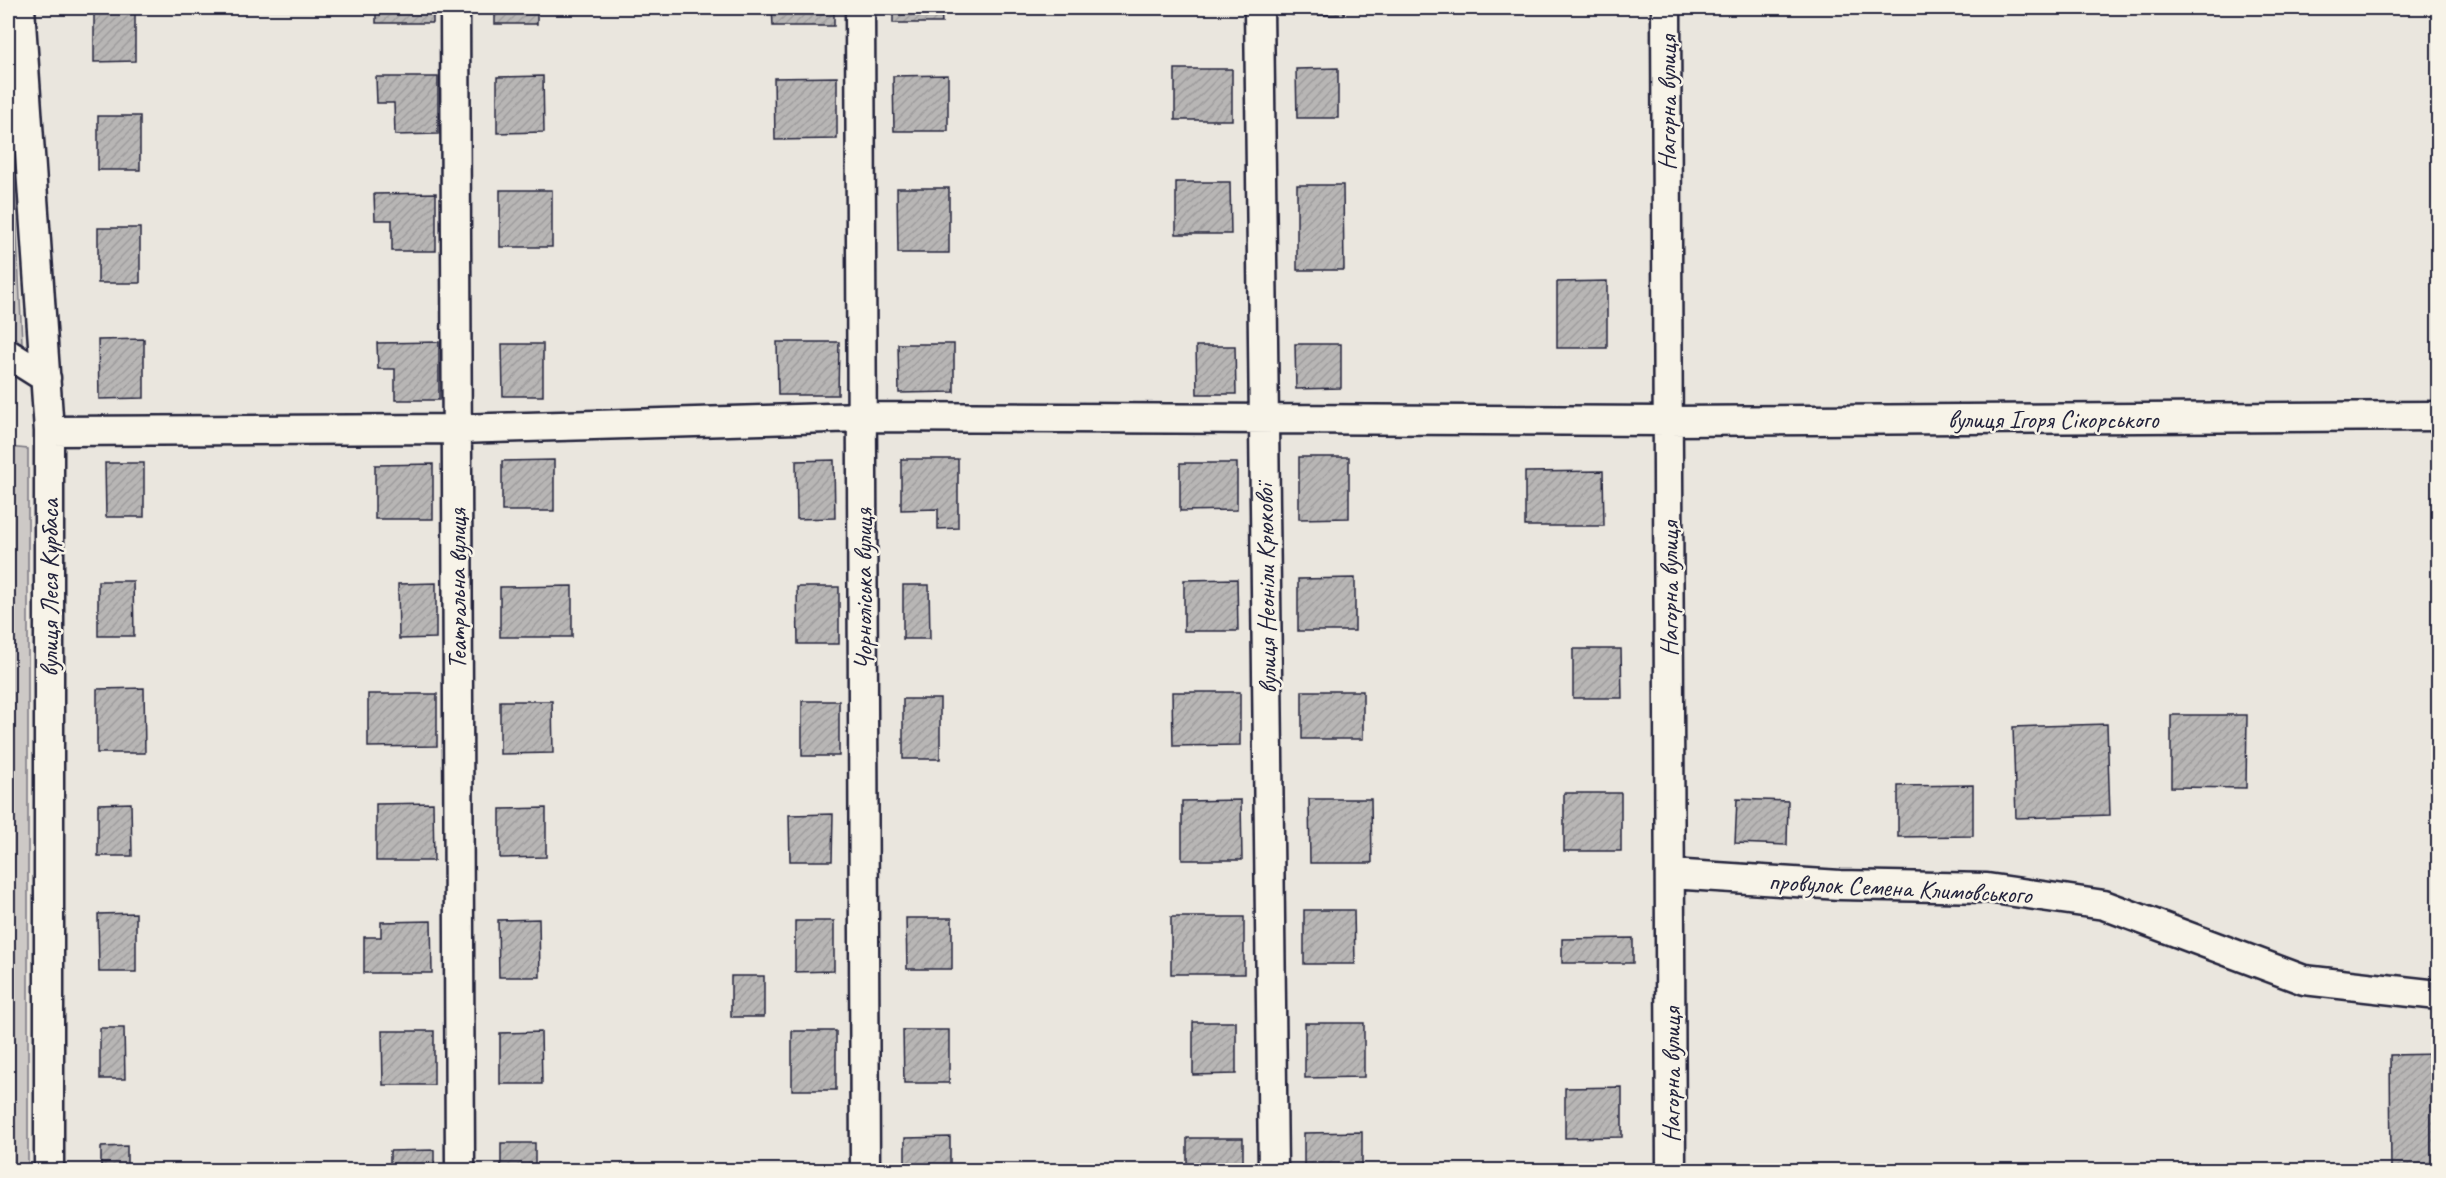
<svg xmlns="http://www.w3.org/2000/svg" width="2446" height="1178" font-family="Caveat,sans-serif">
<defs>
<pattern id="building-hatch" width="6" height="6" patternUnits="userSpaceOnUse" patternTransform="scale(1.5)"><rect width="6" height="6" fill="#b8b6b5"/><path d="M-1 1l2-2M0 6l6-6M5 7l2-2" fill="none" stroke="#9e9c9d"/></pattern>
</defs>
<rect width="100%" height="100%" fill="#eae6de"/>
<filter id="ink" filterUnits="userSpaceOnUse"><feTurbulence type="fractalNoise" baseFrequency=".0167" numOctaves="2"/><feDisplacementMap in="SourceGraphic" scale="12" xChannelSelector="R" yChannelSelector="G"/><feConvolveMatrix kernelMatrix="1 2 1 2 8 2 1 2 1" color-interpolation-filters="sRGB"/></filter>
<g filter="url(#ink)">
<path fill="#cdc9c6" stroke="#787680" stroke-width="1.5" d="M8 38 22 343 8 334Z
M8 447 28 449V1170H8Z"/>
<path fill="url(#building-hatch)" stroke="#22223b" stroke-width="1.5" d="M94 8H135V61L94 62Z
M376 8H433V23H376Z
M495 8H537V24H495Z
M772 8H834V26H773Z
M893 8H941L942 23H893Z
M1165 8H1227V9H1165Z
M1292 8H1344V15H1292Z
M1338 68V118H1297L1296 69Z
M1175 69H1232V120H1175Z
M948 75V131H894L893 76Z
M543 76 544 132 497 133V77Z
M376 77H438V134L395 135 394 103H377Z
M837 77V139L775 140 774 78Z
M98 116H140V170H98Z
M1176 182H1230L1231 234H1176Z
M1297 185H1343L1344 270H1297Z
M897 188H949V253H898Z
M500 190H552V247H500Z
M436 193V251H392V220H375L374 194Z
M98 228H140V283H98Z
M1607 281V348H1557V282Z
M144 339V398L99 399 98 340Z
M439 342V400H395V369H378L377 343Z
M777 342H839L838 395H778Z
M502 344H543V396H503Z
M898 344H954V392L899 393Z
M1295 344H1341V388L1296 389Z
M1196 346H1235L1236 394H1197Z
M1299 457H1349V518L1299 519Z
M901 459H958V528L938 529V509L901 510Z
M554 460V511H502V461Z
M834 460 835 518 797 519 796 461Z
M105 463H144V517H106Z
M1180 463H1237V510L1180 511Z
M433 464V519H375V465Z
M1603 471 1604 526H1525V472Z
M1355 578V631H1298V579Z
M1237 579 1238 631H1184V580Z
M98 581H133L134 636H98Z
M436 583V638L399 639 398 584Z
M903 585H929L930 639H903Z
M572 586V637H500V587Z
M797 587H839V644H798Z
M1573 649H1621L1622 698H1573Z
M144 688 145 753H97V689Z
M1302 691H1363V739H1302Z
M1172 692H1240V745L1173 746Z
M368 694H437V746L368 747Z
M903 699H940V759H903Z
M500 701H552L553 753 500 754Z
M802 701H839V756H802Z
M2171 715H2247L2246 788 2171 787Z
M2107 724 2110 815 2016 818 2013 727Z
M1973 785V836L1898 837V786Z
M1564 793H1621V851H1564Z
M1309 799H1371L1372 863H1310Z
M1737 799 1788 801 1787 845 1735 843Z
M1241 800 1242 860H1182V801Z
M131 803 132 856H98V804Z
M433 803 434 861H376V804Z
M546 808V857L500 858V809Z
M833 814 832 861H790L789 815Z
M1304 910H1354L1355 964H1304Z
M136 913V972H99L98 914Z
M1171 917H1244V974H1171Z
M906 918H952V969H907Z
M539 919 540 977H499L498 920Z
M431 921 432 973H364V937H381V922Z
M795 921H834V971L795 972Z
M1633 938V963H1562V939Z
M731 976H764V1017H731Z
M1193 1022H1236V1074L1193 1075Z
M1305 1023H1364V1077L1305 1078Z
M100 1028H124L125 1079H100Z
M903 1030H949V1083H904Z
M382 1031H434V1085H383Z
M792 1031H836V1090H792Z
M541 1032 542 1084H500V1033Z
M2438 1054V1170H2391L2390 1055Z
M1622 1087V1137L1565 1138V1088Z
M1362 1132V1170H1304V1133Z
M950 1137V1170H905V1138Z
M1187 1138H1243V1170H1187Z
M501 1143H535V1170H501Z
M127 1146V1170H101V1147Z
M434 1150V1170H390V1151Z"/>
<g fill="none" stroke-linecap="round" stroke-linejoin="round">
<g stroke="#22223b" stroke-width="33">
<path id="street" d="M20 8 49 431V1170
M455 8 460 1170
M860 8 865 1170
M1259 8 1273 1170
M1666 8 1671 1170
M8 354 46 378
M49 431 457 429 862 417 1668 421 2438 416
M1670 874 1840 885 1987 888 2104 905 2304 980 2438 995"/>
</g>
<use href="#street" stroke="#f7f3e8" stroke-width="28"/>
</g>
</g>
<g text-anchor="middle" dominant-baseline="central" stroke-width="5" stroke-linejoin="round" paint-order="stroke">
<g font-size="26" fill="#22223b" stroke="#f7f3e8">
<text transform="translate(1667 103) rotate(-90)">Нагорна вулиця</text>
<text x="2053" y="419">вулиця Ігоря Сікорського</text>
<text transform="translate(49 588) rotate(-90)">вулиця Леся Курбаса</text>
<text transform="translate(457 589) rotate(-90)">Театральна вулиця</text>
<text transform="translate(863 589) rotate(-90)">Чорноліська вулиця</text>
<text transform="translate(1266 589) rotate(-91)">вулиця Неоніли Крюкової</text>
<text transform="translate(1669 589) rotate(-90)">Нагорна вулиця</text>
<text transform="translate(1900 888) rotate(3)">провулок Семена Климовського</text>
<text transform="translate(1671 1075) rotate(-90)">Нагорна вулиця</text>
</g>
</g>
<rect width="2446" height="1178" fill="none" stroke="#f7f3e8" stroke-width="30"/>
<rect x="15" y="15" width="2416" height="1148" fill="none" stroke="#22223b" stroke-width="2" filter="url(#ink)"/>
</svg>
